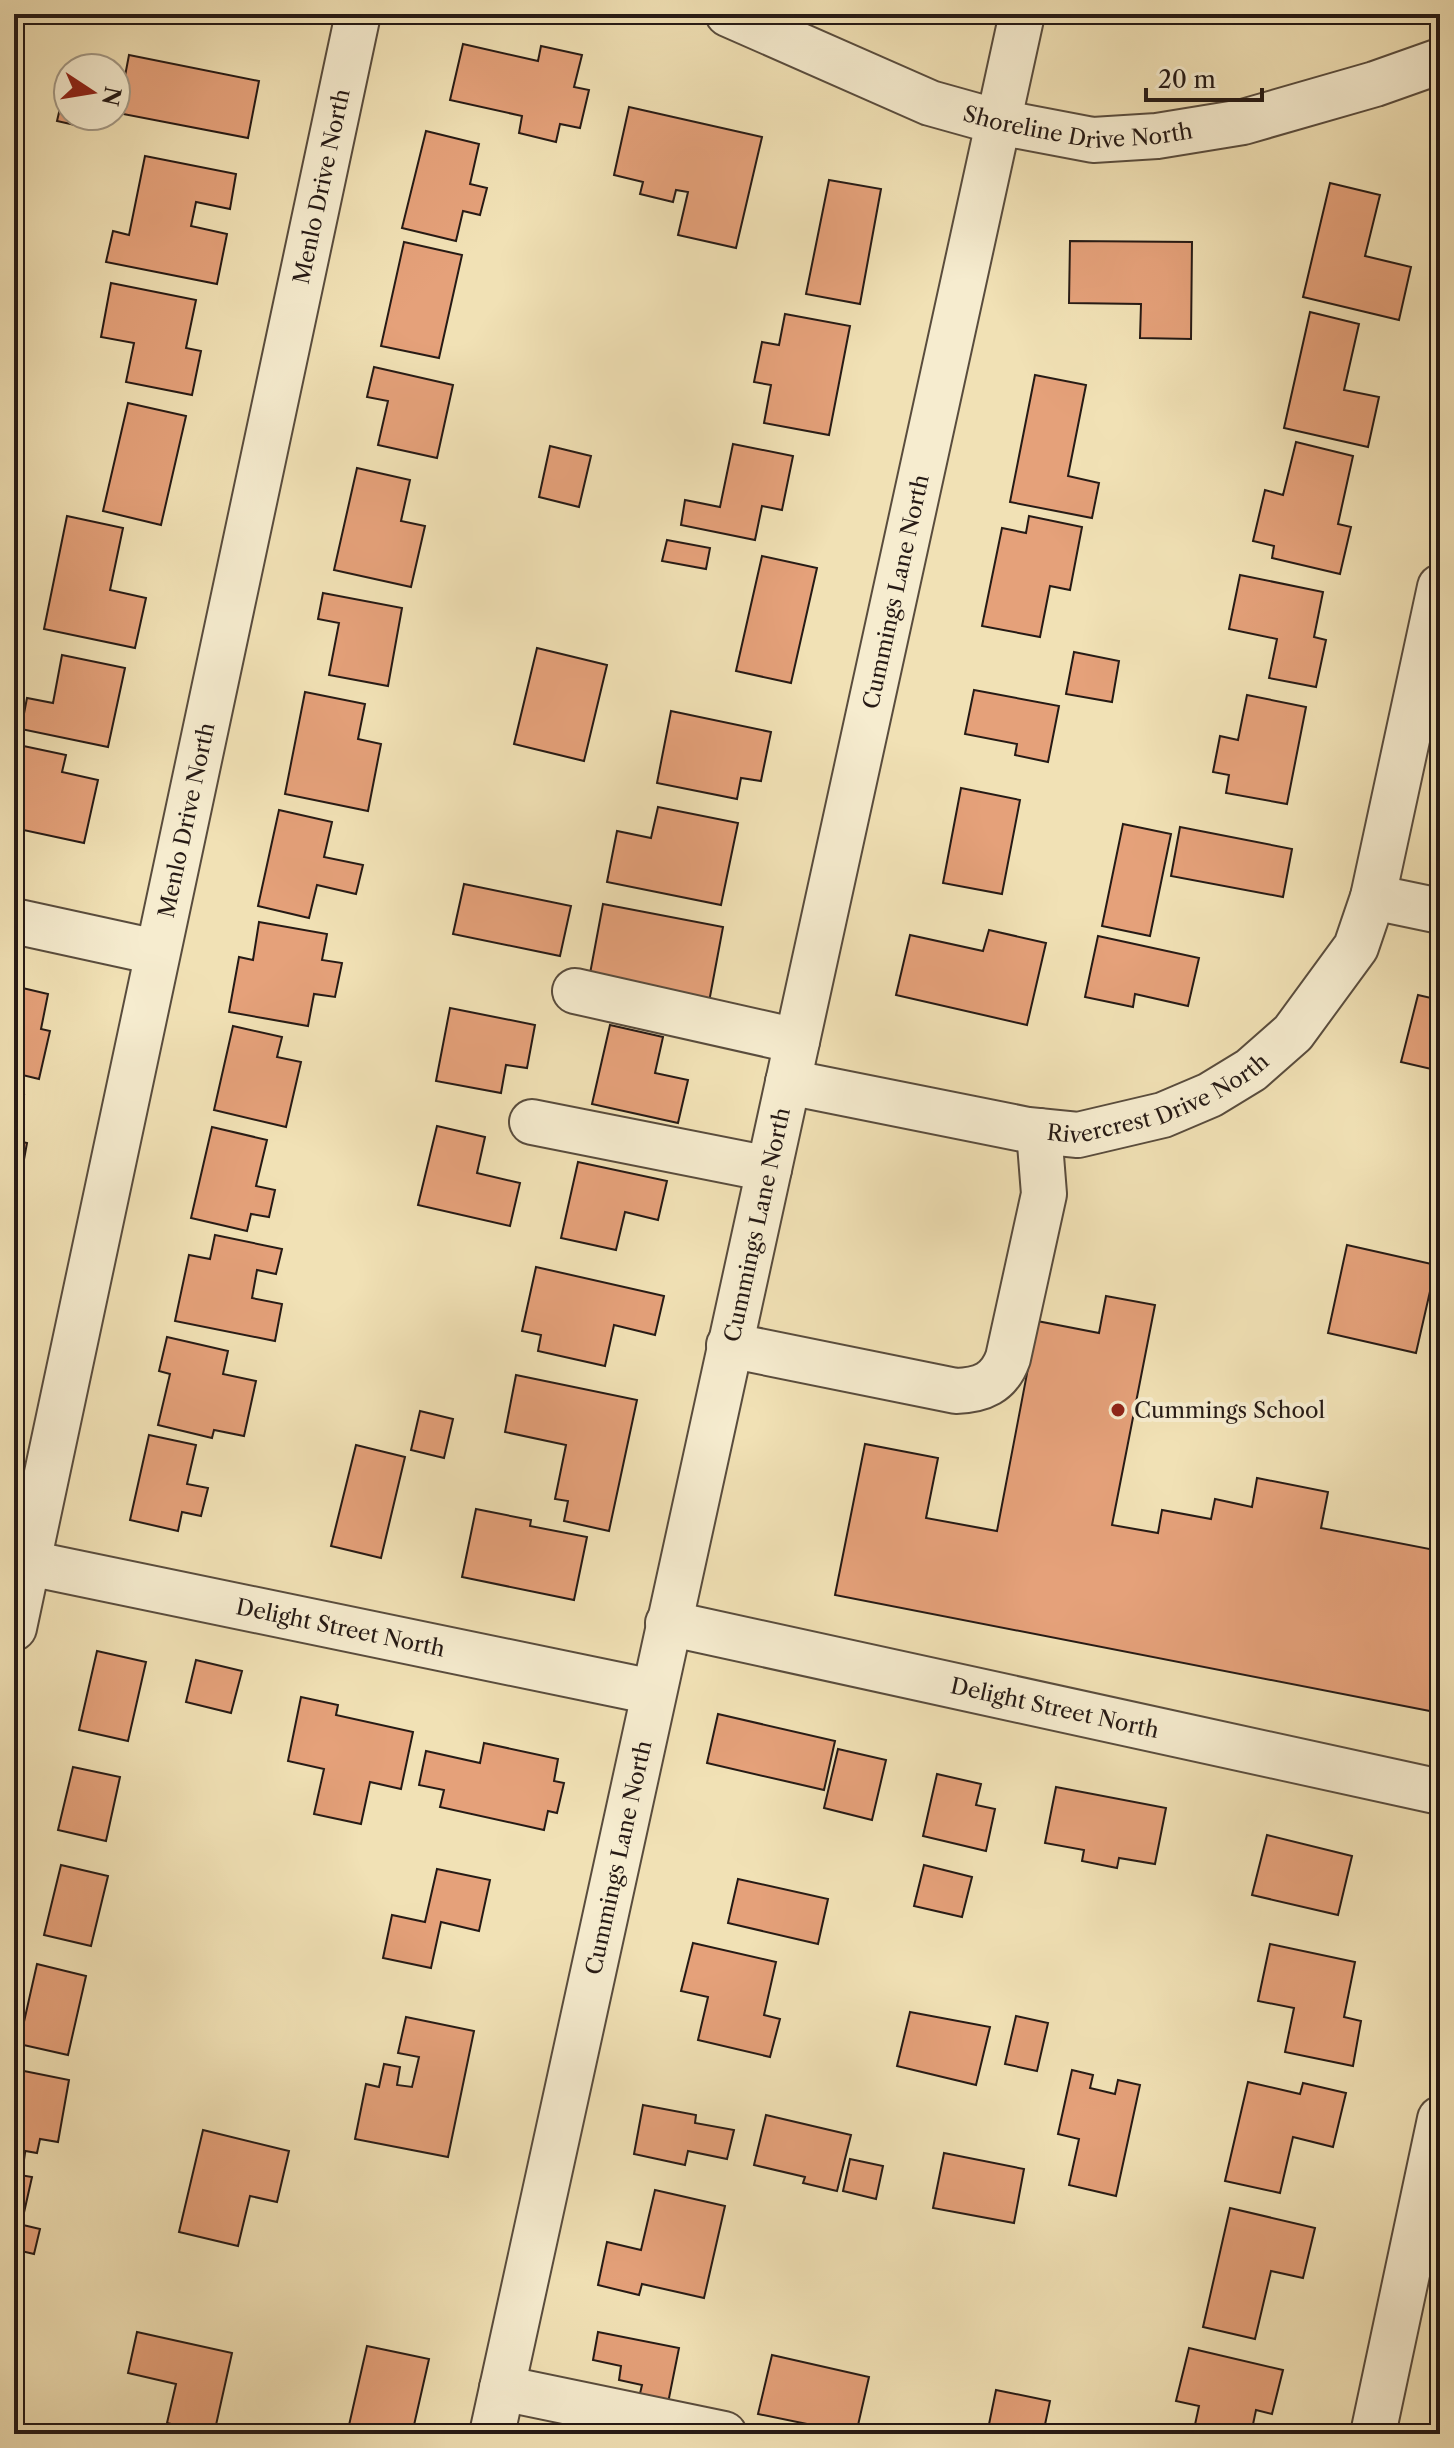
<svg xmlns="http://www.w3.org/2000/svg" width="1454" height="2448" font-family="'Libre Caslon Text',serif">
<rect width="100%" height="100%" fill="#f1e1b5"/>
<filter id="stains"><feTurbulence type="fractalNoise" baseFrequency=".0025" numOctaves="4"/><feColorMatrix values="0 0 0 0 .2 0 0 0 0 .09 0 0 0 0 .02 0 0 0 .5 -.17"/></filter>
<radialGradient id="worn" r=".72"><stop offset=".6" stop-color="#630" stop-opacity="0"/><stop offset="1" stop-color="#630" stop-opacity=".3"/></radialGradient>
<path fill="#e5a17a" stroke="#261a15" stroke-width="2" d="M1141 14H1189L1141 17Z
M463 44 538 61 541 46 582 55 574 87 589 90 580 128 560 124 556 142 519 133 522 116 450 100Z
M129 55 259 81 248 138 118 113Z
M68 74V116H86L84 127 57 121Z
M629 107 762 137 736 248 678 235 688 192 676 190 673 202 640 194 643 182 614 175Z
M426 131 479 144 470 184 487 188 480 215 463 211 456 241 402 228Z
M145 156 236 174 230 209 196 202 191 226 227 234 217 284 106 262 113 231 129 235Z
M829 180 881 189 860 304 806 294Z
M1330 183 1380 195 1365 256 1411 267 1399 320 1303 297Z
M1070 241 1192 242 1191 339 1140 338 1141 304 1069 303Z
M404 242 462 255 439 358 381 346Z
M111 283 196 300 186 348 201 351 192 395 126 382 134 343 101 337Z
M1310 312 1359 324 1344 390 1379 397 1368 447 1284 428Z
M785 314 850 326 829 435 764 423 771 385 754 382 762 342 779 345Z
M374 367 453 385 437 458 378 445 388 401 367 397Z
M1035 375 1086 385 1068 476 1099 483 1092 518 1010 502Z
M128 403 186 416 161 525 103 511Z
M1296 442 1353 456 1338 524 1351 527 1340 574 1272 558 1274 546 1253 541 1265 490 1283 495Z
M733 444 793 456 782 510 762 506 755 540 681 525 685 500 720 507Z
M550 446 591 456 579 507 539 497Z
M357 468 410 480 401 521 425 526 411 587 334 570Z
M67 516 123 528 110 590 146 598 135 648 44 629Z
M1029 516 1082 527 1070 590 1050 586 1040 637 982 626 1002 528 1026 533Z
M667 540 710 548 706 569 662 561Z
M762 556 817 568 791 683 736 671Z
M1240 575 1323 592 1314 637 1326 640 1316 687 1269 678 1277 639 1229 629Z
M323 593 402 608 388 686 329 675 339 623 318 619Z
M537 648 607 665 584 761 514 744Z
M1074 652 1119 661 1112 702 1066 694Z
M62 655 125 668 108 747 21 729 27 698 53 703Z
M974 690 1059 706 1048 762 1015 755 1017 744 965 734Z
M305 692 365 704 358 739 381 744 368 811 285 794Z
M1247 695 1306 707 1287 804 1226 793 1229 775 1213 772 1220 736 1238 740Z
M671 711 771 732 761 781 741 778 737 799 657 783Z
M14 744 66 755 62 772 98 780 84 843 14 828Z
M961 788 1020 800 1002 894 943 883Z
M658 807 738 823 721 905 607 882 617 831 651 838Z
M279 810 332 822 324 857 363 865 356 894 317 885 309 918 258 906Z
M1123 824 1171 834 1150 936 1102 926Z
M1180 827 1292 849 1283 897 1171 876Z
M464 884 571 906 560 956 453 934Z
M603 904 723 927 709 1002 589 979Z
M259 922 327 934 322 960 342 963 335 997 314 994 308 1026 229 1012 239 957 253 960Z
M989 930 1046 943 1027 1025 896 995 910 935 983 951Z
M1098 936 1199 958 1188 1006 1135 994 1133 1007 1085 997Z
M14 986 48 994 41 1029 50 1031 39 1079 14 1073Z
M1418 995 1440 1000V1071L1401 1062Z
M450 1008 535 1025 527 1068 506 1065 501 1093 436 1081Z
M610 1025 663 1037 655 1073 688 1080 678 1123 592 1104Z
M233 1026 282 1037 277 1057 301 1062 286 1127 214 1110Z
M14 1093 24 1095 14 1140 27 1143 21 1176 14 1174Z
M437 1126 485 1137 477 1173 520 1183 510 1226 418 1205Z
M212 1127 267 1140 256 1186 275 1190 269 1217 251 1214 247 1231 191 1218Z
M578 1162 667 1181 658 1220 625 1212 616 1250 561 1238Z
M215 1235 282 1249 276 1274 257 1270 252 1298 282 1304 275 1341 175 1321 189 1255 210 1259Z
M1347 1245 1436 1265 1416 1353 1328 1333Z
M536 1267 664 1296 655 1335 614 1325 605 1366 538 1351 541 1335 522 1331Z
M1106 1296 1155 1305 1112 1525 1158 1533 1162 1510 1211 1519 1215 1499 1252 1507 1257 1478 1328 1492 1321 1528 1440 1551V1713L835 1595 865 1444 938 1458 926 1518 997 1531 1037 1321 1099 1333Z
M167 1337 228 1351 223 1374 256 1381 244 1436 214 1430 212 1438 158 1425 170 1374 159 1371Z
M516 1375 637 1400 609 1531 564 1521 568 1501 555 1499 566 1445 505 1432Z
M420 1411 453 1419 444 1458 411 1450Z
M149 1435 196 1445 187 1484 208 1488 201 1516 182 1512 178 1531 130 1520Z
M356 1445 405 1457 381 1558 331 1546Z
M476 1509 531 1520 530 1526 587 1537 574 1600 462 1577Z
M97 1651 146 1662 128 1741 79 1730Z
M196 1660 242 1671 231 1713 186 1702Z
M301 1697 338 1705 336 1715 413 1732 401 1789 370 1782 361 1824 314 1814 324 1769 288 1761Z
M718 1714 835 1741 824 1790 707 1763Z
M484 1743 558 1759 554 1781 564 1783 557 1813 548 1811 544 1830 440 1807 444 1790 419 1785 426 1751 480 1763Z
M838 1749 886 1760 872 1820 824 1808Z
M73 1767 120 1777 106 1841 58 1830Z
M937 1774 981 1784 976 1805 995 1809 986 1851 923 1836Z
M1056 1787 1166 1808 1155 1864 1119 1858 1117 1868 1082 1861 1084 1850 1045 1843Z
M1267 1835 1352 1856 1338 1915 1252 1895Z
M61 1865 108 1876 91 1946 44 1935Z
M924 1865 972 1877 962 1917 914 1906Z
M437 1869 490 1880 479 1931 441 1922 431 1968 383 1958 392 1915 425 1922Z
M738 1879 828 1899 818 1944 728 1923Z
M693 1943 776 1962 764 2015 780 2019 770 2057 698 2040 708 1997 681 1991Z
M1270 1944 1355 1962 1344 2017 1361 2021 1353 2066 1285 2052 1294 2008 1258 2001Z
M37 1964 86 1976 68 2055 19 2044Z
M910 2012 990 2027 976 2085 897 2066Z
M1016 2016 1048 2023 1037 2071 1005 2064Z
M406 2017 474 2031 448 2157 355 2139 366 2084 379 2087 384 2064 400 2067 397 2085 412 2087 419 2057 398 2053Z
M14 2069 69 2080 58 2142 40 2139 37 2153 14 2149Z
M1072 2070 1093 2075 1090 2088 1115 2094 1118 2080 1140 2085 1116 2196 1069 2185 1079 2139 1058 2134Z
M1248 2082 1300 2094 1303 2083 1346 2093 1333 2147 1293 2137 1280 2193 1225 2181Z
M643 2105 696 2115 695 2123 734 2130 727 2159 688 2151 685 2165 634 2154Z
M766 2115 851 2135 837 2191 803 2183 805 2177 754 2165Z
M203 2130 289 2151 277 2202 250 2196 238 2246 179 2232Z
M14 2152 25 2153 23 2167 14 2165Z
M944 2153 1024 2169 1014 2223 933 2208Z
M850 2159 883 2166 876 2199 843 2191Z
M14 2174 32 2177 14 2257Z
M655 2190 725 2206 704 2298 642 2284 639 2295 598 2285 607 2242 641 2250Z
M1230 2208 1315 2228 1303 2278 1271 2271 1255 2339 1203 2327Z
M23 2225 40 2229 34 2254 17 2250Z
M137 2332 232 2353 214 2434 167 2423 176 2384 128 2373Z
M598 2332 679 2348 667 2408 638 2402 642 2385 619 2380 621 2366 593 2360Z
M367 2346 429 2359 412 2434H347Z
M1189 2348 1283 2370 1272 2414 1256 2410 1251 2434H1193L1199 2406 1176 2401Z
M772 2355 869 2377 856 2434 758 2414Z
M996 2390 1050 2401 1043 2434H987Z"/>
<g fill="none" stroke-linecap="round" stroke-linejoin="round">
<g stroke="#594c3d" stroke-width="48">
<g id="minor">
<path id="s1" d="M728 14 930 103 998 122 1093 140 1157 136 1243 122 1375 84 1440 61"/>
<path d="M1373 897 1440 911"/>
<path d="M14 921 156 952"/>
<path d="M575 991 797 1041"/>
<path id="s2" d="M788 1082 1028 1130 1078 1135 1163 1115 1210 1095 1251 1070 1293 1033 1356 947 1373 897 1440 587"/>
<path d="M532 1122 769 1169"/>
<path d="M729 1345 956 1391C982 1390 999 1383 1008 1358L1044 1194 1039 1131"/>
<path id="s3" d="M29 1563 653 1692"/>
<path id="s4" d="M668 1623 1440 1792"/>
<path id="s5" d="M14 1628 358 14"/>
<path d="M502 2388 724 2434"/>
<path id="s6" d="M492 2434 1022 14"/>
<path d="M1373 2434 1440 2119"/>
</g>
</g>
<use href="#minor" stroke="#f6eccf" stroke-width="44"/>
</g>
<circle fill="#8f2418" stroke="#f6eccf" stroke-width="3" cx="1118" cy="1410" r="8"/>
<g text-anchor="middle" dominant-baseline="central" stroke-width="8" stroke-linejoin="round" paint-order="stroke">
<g font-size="22" fill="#261a15" stroke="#f6eccf">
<text stroke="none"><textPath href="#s1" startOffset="372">Shoreline Drive North</textPath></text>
<text stroke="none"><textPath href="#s5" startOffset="1474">Menlo Drive North</textPath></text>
<text stroke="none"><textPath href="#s6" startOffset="1886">Cummings Lane North</textPath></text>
<text stroke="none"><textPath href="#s5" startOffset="826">Menlo Drive North</textPath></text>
<text stroke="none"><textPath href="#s2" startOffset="382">Rivercrest Drive North</textPath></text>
<text stroke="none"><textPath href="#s6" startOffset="1238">Cummings Lane North</textPath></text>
<text stroke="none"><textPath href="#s3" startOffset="318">Delight Street North</textPath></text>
<text stroke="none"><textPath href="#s4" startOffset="396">Delight Street North</textPath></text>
<text stroke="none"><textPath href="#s6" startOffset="590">Cummings Lane North</textPath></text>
</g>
<g font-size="22" fill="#261a15" stroke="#f6eccf" text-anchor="start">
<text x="1134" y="1410">Cummings School</text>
</g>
</g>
<rect width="1454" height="2448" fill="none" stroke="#f1e1b5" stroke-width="48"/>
<rect x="16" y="16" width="1422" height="2416" fill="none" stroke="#261a15" stroke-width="4"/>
<rect x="24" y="24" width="1406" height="2400" fill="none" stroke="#261a15" stroke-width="2"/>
<g transform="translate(92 92) rotate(102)"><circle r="38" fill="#f6eccf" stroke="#a39885" stroke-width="2"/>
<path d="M0-6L14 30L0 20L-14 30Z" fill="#8f2418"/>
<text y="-12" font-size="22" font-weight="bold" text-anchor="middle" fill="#261a15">N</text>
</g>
<path d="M1146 88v12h116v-12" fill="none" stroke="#261a15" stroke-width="4"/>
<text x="1158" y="88" font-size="24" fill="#261a15" stroke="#f6eccf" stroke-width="6" paint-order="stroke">20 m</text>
<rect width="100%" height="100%" filter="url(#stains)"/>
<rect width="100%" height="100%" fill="url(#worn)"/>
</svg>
